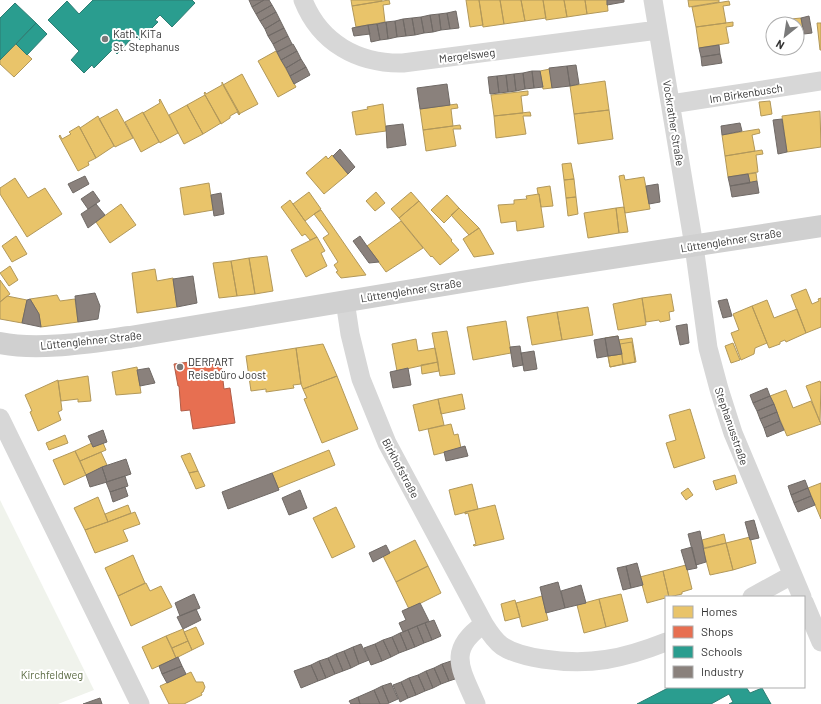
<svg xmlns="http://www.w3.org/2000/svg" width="821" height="704" font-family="Barlow,sans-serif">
<rect width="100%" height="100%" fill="#fff"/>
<path fill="#f0f3ec" d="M0 500 94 690 58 704H0Z"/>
<path fill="#e9c46a" stroke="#b2985a" d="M351 0H382V1L352 6Z
M389 0 390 4 383 5 385 22 356 27 352 6Z
M466 0H479L483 25 470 27Z
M479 0H500L504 24 483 27Z
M500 0H521L525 21 504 24Z
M521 0H543L546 18 525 21Z
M543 0H564L567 17 546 20Z
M564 0H585L587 14 567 17Z
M585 0H607L608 11 587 14Z
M688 0H719V2L689 7Z
M729 1 730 5 723 6 726 23 696 27 692 7Z
M801 18 804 34 797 35V24H792L791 19Z
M733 22V26L726 27 729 43 699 48 696 27Z
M817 23H821V50H820Z
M16 44 32 59 14 77 0 64V60Z
M276 51 296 87 278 97 258 61Z
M550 69 552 88 543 89 540 71Z
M242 74 258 104 239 114 223 85Z
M605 81 609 110 574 114 570 86Z
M222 82 240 114 239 115 237 112 230 116V118L221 124 204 93 205 92 206 94 222 85Z
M528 91V95L521 96 523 113 494 116 491 95Z
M205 95 221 123 203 134 187 105Z
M160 99 178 133 160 143 143 113 160 103 159 100Z
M770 101 772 114 761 116 759 102Z
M383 104 386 131 356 135 352 112 368 109 367 107Z
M457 104 458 108 451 109 453 126 423 130 420 109Z
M187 105 203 134 184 144 169 115Z
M117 109 133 138 115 147 99 119Z
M609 110 613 139 578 144 574 114Z
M820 111 821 147 787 152 782 116Z
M143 112 159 142 141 152 125 122Z
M530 112 531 116H523L526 134 496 138 494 116Z
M98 116 114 146 96 158 80 128Z
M460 125 461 129H453L456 146 426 151 423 130Z
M79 126 96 158 88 162 89 165 78 171 59 136 60 135 62 139 71 134 69 132Z
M759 129 760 133 752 135 755 151 725 156 722 135Z
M762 150 763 154 756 155 758 172 728 177 725 156Z
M332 155 348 174 324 194 306 173 326 156 328 159Z
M571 163 574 179 564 180 562 164Z
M756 173 757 181 750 183 748 174Z
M624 175 625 180 644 177 650 209 625 213 619 176Z
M15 178 28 198 45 188 62 214 27 237 0 194V188Z
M574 179 576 197 566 198 564 180Z
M209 183 213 210 184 215 180 188Z
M550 186 553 206 541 207 539 194H538L537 188Z
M309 192 321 209 305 221 293 204Z
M376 192 385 203 375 211 366 201Z
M411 192 419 201 399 218 391 209Z
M539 194 544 227 517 231 516 221 501 223 498 205 514 204V200L527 199 526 196Z
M447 195 459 208 444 223 431 210Z
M576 197 578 214 568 216 566 198Z
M290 200 305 221 317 237 310 240 305 234 302 236 281 207Z
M419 201 452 240 451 241 459 250 440 265 432 256 431 257 399 218Z
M121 204 136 225 110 243 96 222Z
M624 207 628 232 619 233 616 208Z
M459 208 479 228 469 235 451 215Z
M616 208 619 233 588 238 584 213Z
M321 210 366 275 341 278 336 272 338 271 334 265 338 262 323 238 329 234 314 214Z
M401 221 423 248 386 272 367 246Z
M479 228 494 254 474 257 463 239Z
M16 236 27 254 12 262 2 246Z
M317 237 325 251 321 253 327 266 306 277 291 250Z
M267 256 273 291 255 294 249 258Z
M249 258 255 294 237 296 231 261Z
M231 261 237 296 219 298 213 263Z
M10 266 18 280 9 286 0 273Z
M155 269 157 281 173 278 177 307 137 313 132 273Z
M0 280 10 294 0 302Z
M806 289 812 304 819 301 818 299 821 298V327L806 333 791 295Z
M671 294 674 311 669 312 670 320 660 322 659 320 646 322 642 298Z
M57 295 60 301 75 299 78 322 41 327 39 314 30 299Z
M7 296 27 300 22 323 0 319V302Z
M642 298 646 325 618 330 613 304Z
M767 300 774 318 797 309 806 333 786 342 785 340 780 342V344L769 348 752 306Z
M752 306 767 343 755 348 754 354 741 360 731 333 739 330 733 314Z
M588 307 593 335 562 340 557 312Z
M557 312 562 340 532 345 527 317Z
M506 321 511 353 473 360 467 327Z
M447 331 455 374 440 376 432 333Z
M618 336 621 354 608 356 605 338Z
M632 338 636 362 610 367 608 356 621 354 618 340Z
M416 339 418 351 435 348 438 362 397 371 392 344Z
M632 342 635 362 623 364 620 344Z
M733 343 740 360 731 363 725 346Z
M323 344 337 376 303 389 301 384 296 348Z
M296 348 301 384 293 385 294 388 266 392V389L251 391 246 356Z
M622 354 623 364 610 367 608 356Z
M438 362 439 371 422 374 421 365Z
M137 367 141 393 116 395 112 372Z
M88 376 91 401 78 402V399L61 401 58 381Z
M337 376 358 429 322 443 304 399 307 398 303 389Z
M58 380 62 410 58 412 61 420 38 431 30 412 32 411 25 395Z
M820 381 821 384 820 422 806 386Z
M786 390 793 408 811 401 821 424 787 436 770 396Z
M462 394 465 409 441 414 438 399Z
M438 399 444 425 419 431 413 405Z
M690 409 705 458 674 468 666 443 676 440 669 415Z
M451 424 454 435 458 434 461 448 434 455 428 429Z
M65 435 68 443 49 450 46 443Z
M92 443 93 447 103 443 106 450 80 461 75 451Z
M329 450 335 465 278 488 272 473Z
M75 451 86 475 64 485 53 460Z
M101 452 107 465 86 475 80 461Z
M190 453 198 471 189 473 181 456Z
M198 471 205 486 196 489 189 473Z
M735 475 737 483 716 490 713 481Z
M821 483V519L808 488Z
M472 484 478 509 455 515 449 490Z
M688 488 693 495 686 500 681 493Z
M98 497 108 522 85 530 74 508Z
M128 505 131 513 108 522 105 514Z
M495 505 504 539 474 546 473 545 476 544 468 513 465 514V512Z
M336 507 355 547 332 558 313 518Z
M135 512 140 524 123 530 128 541 95 553 85 530Z
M724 534 726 543 704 548 702 540Z
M750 537 756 563 733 570 726 543Z
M415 540 428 566 396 582 383 556Z
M726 543 733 570 710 575 703 549Z
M133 555 145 583 118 596 105 568Z
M686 565 692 589 682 592V594L669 597 663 571Z
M428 566 441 593 409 609 396 582Z
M663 571 669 597 647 603 640 577Z
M146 583 150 591 161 586 172 607 131 626 118 596Z
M621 594 628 621 606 627 599 599Z
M542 596 548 620 522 627 516 603Z
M599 599 606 627 584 633 577 605Z
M515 600 520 617 505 621 501 604Z
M196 627 204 644 192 650 184 632Z
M183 629 188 641 172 648 166 636Z
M166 636 176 658 152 669 142 647Z
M188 641 192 650 176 658 172 648Z
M191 672 196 682H203L205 687 203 692 201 693 202 695 184 704H169L160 686Z"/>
<path fill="#e76f51" stroke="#b15d48" d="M205 360V366L221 363 224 389 230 388 235 423 193 429 190 410 181 411 179 386H178L174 364Z"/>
<path fill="#2a9d8f" stroke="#2d7d73" d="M93 0H192L195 3 172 27 160 15 155 20 158 22 140 40 135 35 117 54 113 49 94 68 92 65 84 73 71 60 79 51 48 20 67 1 79 14Z
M15 3 36 23 0 60V18Z
M36 23 47 34 27 55 16 44Z
M670 687H746L750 693 762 688 771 704H729L733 702 729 694 711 704H637Z"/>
<path fill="#8a817c" stroke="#706a66" d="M249 0H264L252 7Z
M264 0H269L272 5 256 14 252 7Z
M607 0H624V2L607 5Z
M272 5 276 12 260 21 256 14Z
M456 11 459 28 450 29 447 13Z
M276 12 280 20 265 29 260 21Z
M447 13 450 29 441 30 439 14Z
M439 14 441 30 433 32 430 15Z
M430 15 433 32 424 33 421 17Z
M809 16 812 33 804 34 801 18Z
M421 17 424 33 415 35 412 18Z
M412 18 415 35 406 36 403 19Z
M403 19 406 36 397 37 395 21Z
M280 20 284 28 268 36 265 29Z
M395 21 397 37 388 39 386 22Z
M386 22 388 39 380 40 377 24Z
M377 24 380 40 371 42 368 25Z
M368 25 370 34 354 36 352 28Z
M284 28 288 36 273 44 268 36Z
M288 36 292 44 277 52 273 44Z
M293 44 297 51 281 60 277 52Z
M719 45 720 54 701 57 699 48Z
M297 51 301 59 286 68 281 60Z
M720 54 722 63 702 66 701 57Z
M301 59 306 67 290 76 286 68Z
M576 65 579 84 570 86 567 66Z
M567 66 570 86 552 88 549 68Z
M306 67 310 75 294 84 290 76Z
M532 71H540L543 87 534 88Z
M532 71 534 88 525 89 523 73Z
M523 73 525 89 516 91 514 74Z
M514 74 516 91 508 92 506 75Z
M506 75 508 92 499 93 497 76Z
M497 76 499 93 490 94 488 77Z
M447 84 450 105 420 109 417 88Z
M782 119 787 152 778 154 773 120Z
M740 123 742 131 722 135 721 126Z
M403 124 406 145 387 148 386 126Z
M340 149 355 167 348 174 333 156Z
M748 174 750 183 730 186 728 177Z
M85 176 89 184 73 193 68 184Z
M757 181 759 193 732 197 730 186Z
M658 184 660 202 649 204 646 186Z
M93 191 100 201 88 209 81 199Z
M221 193 224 214 214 216 211 195Z
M96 204 105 215 88 228 81 214Z
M360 236 367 246 379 262 369 263 353 241Z
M193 276 197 303 177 307 173 279Z
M95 293 100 306 98 319 78 322 75 296Z
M30 299 39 314 41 327 22 323 27 300Z
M727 299 732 316 723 318 718 301Z
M687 324 689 343 680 345 676 326Z
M618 336 622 354 608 356 605 338Z
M605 338 608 356 597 358 594 340Z
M520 346 523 365 513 367 510 347Z
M534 351 537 369 524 371 521 353Z
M149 368 155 383 140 386 137 370Z
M408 368 411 385 393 388 390 372Z
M767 388 770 396 753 403 750 395Z
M770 396 774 404 757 411 753 403Z
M774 404 777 412 760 419 757 411Z
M777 412 780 421 764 428 760 419Z
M780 421 784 430 767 437 764 428Z
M103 430 107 442 93 447 88 436Z
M465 446 468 456 446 461 444 452Z
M126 459 131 474 107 482 102 467Z
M102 467 107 482 90 487 86 475Z
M272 473 279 490 228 509 222 492Z
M125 476 128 486 110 492 106 482Z
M805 480 808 488 791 495 788 486Z
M125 487 128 496 113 502 110 492Z
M808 488 811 496 794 503 791 495Z
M300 490 307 508 289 515 282 498Z
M811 496 815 505 798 512 794 503Z
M754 520 759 538 750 540 745 522Z
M700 531 706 562 696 565 688 534Z
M386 545 390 553 373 562 369 553Z
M692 547 697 568 687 570 681 550Z
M637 563 643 585 631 588 626 566Z
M626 566 631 588 623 590 617 568Z
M558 582 565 608 546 613 540 587Z
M581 585 586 603 565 608 561 591Z
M194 594 200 608 180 616 175 603Z
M420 603 429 621 403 632 399 623 406 620 402 611Z
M196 609 201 620 183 629 177 617Z
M434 620 441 636 432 640 425 623Z
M425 623 432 640 424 643 417 626Z
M417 626 424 643 415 647 408 630Z
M408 630 415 647 407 650 400 633Z
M400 633 407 650 399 653 392 637Z
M392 637 399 653 391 657 383 640Z
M383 640 391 657 382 661 375 644Z
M361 644 369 660 359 664 353 647Z
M375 644 382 661 371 665 364 648Z
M353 647 359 664 351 668 344 651Z
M344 651 351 668 343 671 336 654Z
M336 654 343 671 335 674 328 658Z
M178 657 182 666 162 674 159 666Z
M328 658 335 674 326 678 319 661Z
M319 661 326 678 318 681 311 665Z
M451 661 458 678 449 681 442 664Z
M442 664 449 681 441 684 434 668Z
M311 665 318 681 301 688 294 671Z
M182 666 186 674 167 683 162 674Z
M434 668 441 684 433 688 426 671Z
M426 671 433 688 425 691 418 675Z
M418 675 425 691 416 695 409 678Z
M409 678 416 695 408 698 401 682Z
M401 682 408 698 400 702 393 685Z
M391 683 398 699 389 703 382 686Z
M382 686 389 703 387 704H380L374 690Z
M374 690 380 704H360L358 697Z
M358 697 360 704H351L349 701Z
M100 698 102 704H83Z"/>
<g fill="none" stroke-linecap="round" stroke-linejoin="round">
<path stroke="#d7d7d7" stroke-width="19" d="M303 0C320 43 358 64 403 63L658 30
M653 0 694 246 708 348 719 389 733 433 802 597
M671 104 821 81
M345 301 350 334 361 379 387 443 484 624C489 632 495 641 502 646 514 654 529 657 543 659 590 666 623 659 666 642
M0 418 140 704
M752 597 792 575
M804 602 821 642
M476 704C461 669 446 650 484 624"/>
<path stroke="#d0d0d0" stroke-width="22" d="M0 343C39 351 91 342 130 337L528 271 821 226"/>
</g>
<g fill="#7a7a7a" stroke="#fff" stroke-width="1.5">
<circle cx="105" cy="39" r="4"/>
<circle cx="180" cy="367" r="4"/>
</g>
<g text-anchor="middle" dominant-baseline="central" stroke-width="4" stroke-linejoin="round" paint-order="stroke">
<g font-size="11" fill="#333" stroke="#fff" text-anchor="start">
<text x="113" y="33">Kath. KiTa<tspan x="113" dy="13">St. Stephanus</tspan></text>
<text x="188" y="361">DERPART<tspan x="188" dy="13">Reisebüro Joost</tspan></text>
</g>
<g font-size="11" fill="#333" stroke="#fff">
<text transform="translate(467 55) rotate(-7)">Mergelsweg</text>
<text transform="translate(746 93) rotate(-9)">Im Birkenbusch</text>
<text transform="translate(674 123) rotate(81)">Vockrather Straße</text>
<text transform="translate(731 240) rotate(-9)">Lüttenglehner Straße</text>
<text transform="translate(411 290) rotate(-9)">Lüttenglehner Straße</text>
<text transform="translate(91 340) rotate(-6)">Lüttenglehner Straße</text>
<text transform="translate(732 426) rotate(71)">Stephanusstraße</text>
<text transform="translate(401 468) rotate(62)">Birkhofstraße</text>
</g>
<g font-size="11" fill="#5b6b43" stroke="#fff">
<text x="52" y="674">Kirchfeldweg</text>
</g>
</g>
<rect x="665" y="596" width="140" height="92" fill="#ffffff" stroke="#adadad"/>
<rect x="673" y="606" width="20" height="12" fill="#e9c46a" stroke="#adadad"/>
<text x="701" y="616" font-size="12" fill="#333333">Homes</text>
<rect x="673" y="626" width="20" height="12" fill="#e76f51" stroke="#adadad"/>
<text x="701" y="636" font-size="12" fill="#333333">Shops</text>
<rect x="673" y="646" width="20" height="12" fill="#2a9d8f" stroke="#adadad"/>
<text x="701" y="656" font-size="12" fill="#333333">Schools</text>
<rect x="673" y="666" width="20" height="12" fill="#8a817c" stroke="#adadad"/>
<text x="701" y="676" font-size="12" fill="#333333">Industry</text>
<g transform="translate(785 36) rotate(210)"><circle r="19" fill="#ffffff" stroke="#adadad"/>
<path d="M0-3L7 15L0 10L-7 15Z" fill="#7a7a7a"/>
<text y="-6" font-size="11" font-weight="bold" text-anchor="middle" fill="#333333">N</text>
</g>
</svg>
